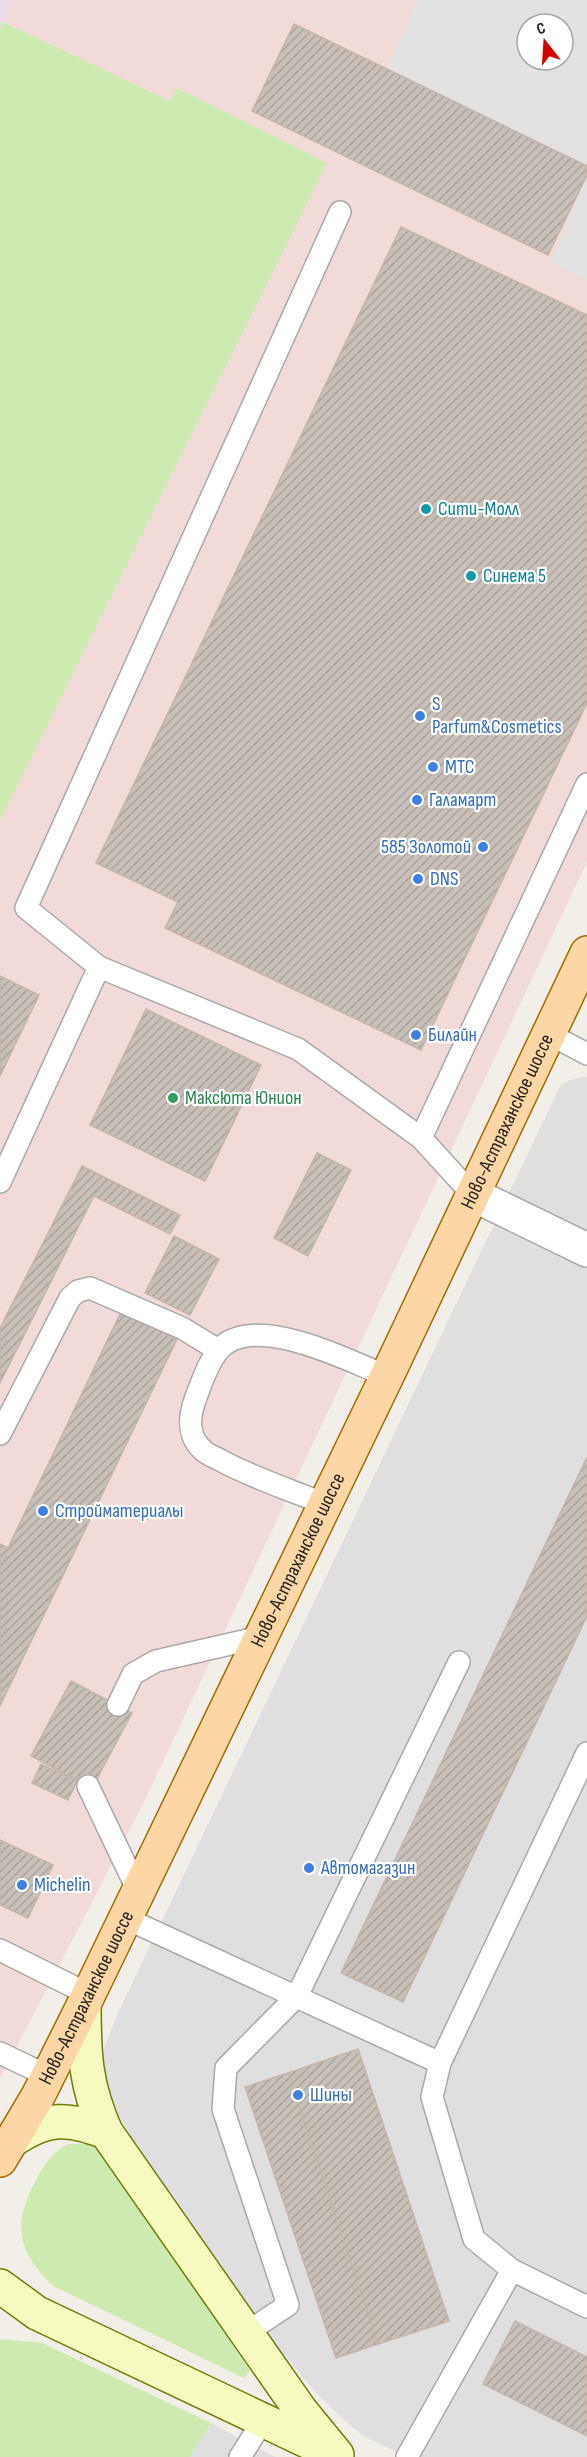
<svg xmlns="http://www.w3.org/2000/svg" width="587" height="2457" font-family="'Sofia Sans Condensed',sans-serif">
<defs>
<pattern id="building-hatch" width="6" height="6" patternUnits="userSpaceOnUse" patternTransform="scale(1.5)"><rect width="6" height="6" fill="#c7bfb8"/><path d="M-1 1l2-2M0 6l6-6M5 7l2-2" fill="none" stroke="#aba49e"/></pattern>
</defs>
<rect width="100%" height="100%" fill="#f2efe9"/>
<path fill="#e0dfdf" d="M587 1077V2457H407L362 2435 343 2419 318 2395 277 2346 129 2135 109 2094 102 2067 104 2048 118 2013 561 1084 577 1078Z
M211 2423 275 2457H190Z"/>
<path fill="#f2dad9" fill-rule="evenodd" d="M13 0H587V862L142 1806 0 2079V820L327 163 177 88 171 102 3 22ZM527 24H563V60H527Z"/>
<path fill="#ebdbe8" d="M0 0H13L0 29Z"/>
<path fill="#cdebb0" d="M3 22 170 101 177 88 327 163 0 820V29Z
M68 2144H93L102 2152 245 2363 250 2371 244 2378 53 2286C18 2252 12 2226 35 2182 44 2165 51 2153 68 2144Z
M3 2339 42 2343 211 2423 190 2457H0V2340Z"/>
<path fill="#e2e2e2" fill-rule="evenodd" d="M418 0H587V165L387 68ZM527 24H563V60H527Z
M587 176V281L551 262Z"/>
<path fill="url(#building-hatch)" stroke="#c4b6ab" stroke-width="1.5" d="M294 24 587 166V175L548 255 252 111Z
M401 227 587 315V703L421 1050 165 928 178 902 96 863Z
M0 976 39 995 0 1076Z
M146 1009 261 1065 205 1181 90 1125Z
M317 1153 351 1170 308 1256 274 1238Z
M82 1166 180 1215 170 1234 94 1196 0 1383V1328Z
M174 1236 219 1259 190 1315 145 1293Z
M121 1312 177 1339 0 1706V1544L8 1548Z
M587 1457V1616L403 2002 341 1973Z
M71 1681 132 1713 92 1788 31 1756Z
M41 1764 77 1781 68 1800 32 1783Z
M0 1840 53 1865 28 1918 0 1905Z
M358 2049 449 2321 378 2344 288 2073Z
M288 2073 378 2344 336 2358 245 2087Z
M515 2321 587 2357V2436L483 2384Z"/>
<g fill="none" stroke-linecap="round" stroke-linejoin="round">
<g stroke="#a9a9a9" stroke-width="24">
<path id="lane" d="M340 212 26 908 99 967 298 1049 421 1138 472 1194
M549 1034 587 1054
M421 1138 587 784
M0 1182 99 967
M0 1434 70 1298 78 1291 90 1288 182 1328 218 1350
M325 1504C290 1490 253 1478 220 1460 215 1457 208 1455 204 1451 186 1436 189 1416 196 1397 202 1382 207 1365 217 1352 250 1309 348 1361 387 1376
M118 1705 133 1674 156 1661 261 1637
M88 1786 138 1891
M125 1918 440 2063
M0 1950 88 1994
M0 2053 48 2076
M512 2270 587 2307
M246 2333 288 2305 223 2109 226 2068 297 1996 459 1662
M240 2457 264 2419
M407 2457 512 2270 474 2239 432 2097 440 2063 587 1753"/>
</g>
<g stroke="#a9a9a9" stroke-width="36">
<path id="street" d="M472 1194 587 1250"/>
</g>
<g stroke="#707d05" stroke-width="36">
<path id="secondary" d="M84 2004C84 2054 85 2085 106 2132L301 2411 337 2455
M13 2140C48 2116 68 2118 106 2132
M0 2286 37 2313 328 2451"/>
</g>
<g stroke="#a06b00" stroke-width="36">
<g id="primary">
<path id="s1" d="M0 2160 38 2096 84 2004 387 1376 587 953"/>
</g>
</g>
<use href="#lane" stroke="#fff" stroke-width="21"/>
<use href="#street" stroke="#fff" stroke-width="33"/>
<use href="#secondary" stroke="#f7fabf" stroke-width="33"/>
<use href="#primary" stroke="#fcd6a4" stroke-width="33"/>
</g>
<g fill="#0f9aa8" stroke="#fff" stroke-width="2">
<circle cx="426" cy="509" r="6"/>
<circle cx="471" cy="576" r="6"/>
</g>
<g fill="#3f7fe0" stroke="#fff" stroke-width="2">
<circle cx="420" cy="716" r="6"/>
<circle cx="433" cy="767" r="6"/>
<circle cx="417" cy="800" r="6"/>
<circle cx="483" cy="847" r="6"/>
<circle cx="418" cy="879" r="6"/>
<circle cx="416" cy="1035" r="6"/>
<circle cx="43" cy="1511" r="6"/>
<circle cx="309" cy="1868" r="6"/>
<circle cx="22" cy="1885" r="6"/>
<circle cx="298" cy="2095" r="6"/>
</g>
<circle fill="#2e9e5b" stroke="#fff" stroke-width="2" cx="173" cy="1098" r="6"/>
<g text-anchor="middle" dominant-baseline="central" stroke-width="4.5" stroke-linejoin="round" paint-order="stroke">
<g font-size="20" fill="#0d838f" stroke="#fff" text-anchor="start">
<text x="438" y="509">Сити-Молл</text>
<text x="483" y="576">Синема 5</text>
</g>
<g font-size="20" fill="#366cbe" stroke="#fff" text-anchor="start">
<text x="432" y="704">S<tspan x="432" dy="23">Parfum&amp;Cosmetics</tspan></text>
<text x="445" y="767">МТС</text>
<text x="429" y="800">Галамарт</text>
<text x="471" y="847" text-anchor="end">585 Золотой</text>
<text x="430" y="879">DNS</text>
<text x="428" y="1035">Билайн</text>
<text x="55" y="1511">Стройматериалы</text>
<text x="321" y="1868">Автомагазин</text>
<text x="34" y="1885">Michelin</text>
<text x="310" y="2095">Шины</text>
</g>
<g font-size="20" fill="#27864d" stroke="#fff" text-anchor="start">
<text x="185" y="1098">Максюта Юнион</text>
</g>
<g font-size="20" fill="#222" stroke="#fff">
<text stroke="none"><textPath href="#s1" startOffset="1156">Ново-Астраханское шоссе</textPath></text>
<text stroke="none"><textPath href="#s1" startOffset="670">Ново-Астраханское шоссе</textPath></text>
<text stroke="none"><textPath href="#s1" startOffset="184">Ново-Астраханское шоссе</textPath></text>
</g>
</g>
<g transform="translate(545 42) rotate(343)"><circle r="28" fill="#ffffff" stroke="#a7a7a7" stroke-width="1.5"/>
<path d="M0-4.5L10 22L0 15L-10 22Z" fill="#d40000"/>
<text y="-9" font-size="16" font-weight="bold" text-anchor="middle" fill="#222222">С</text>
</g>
</svg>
